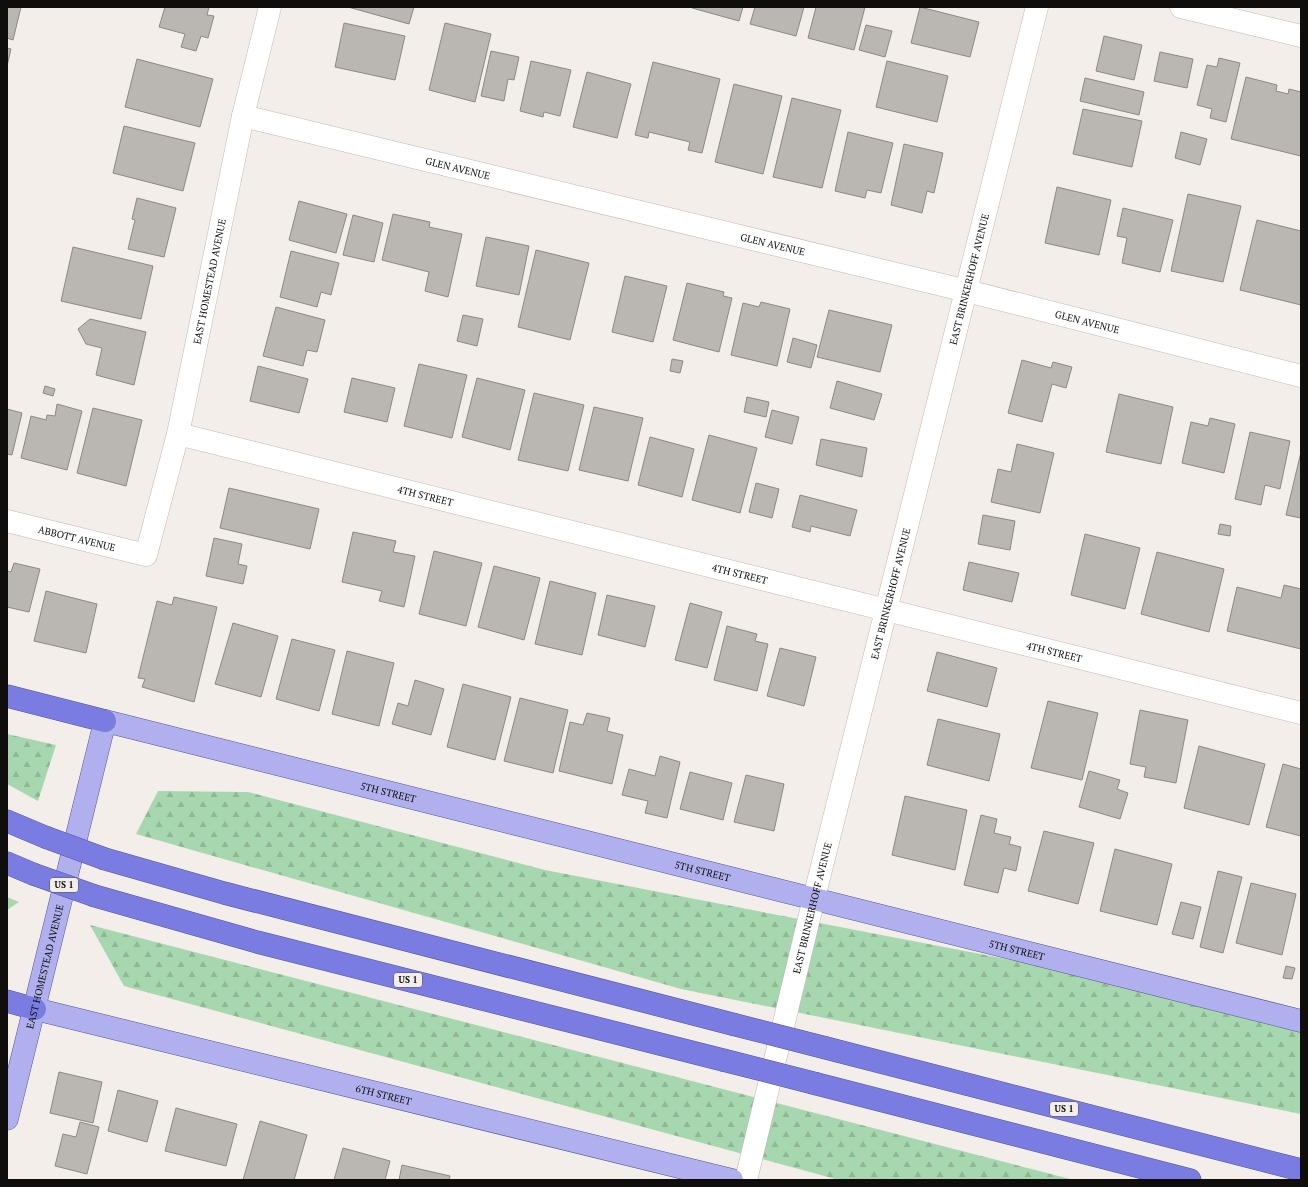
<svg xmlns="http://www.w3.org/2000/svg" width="1308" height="1187" font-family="'PT Serif',serif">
<defs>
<pattern id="forest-firs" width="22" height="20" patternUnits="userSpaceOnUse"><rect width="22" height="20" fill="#a7d7af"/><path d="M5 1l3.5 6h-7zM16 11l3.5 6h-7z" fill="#8fb795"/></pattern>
</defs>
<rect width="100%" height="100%" fill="#f3eeea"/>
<path fill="url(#forest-firs)" d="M7 734 56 745 38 801 7 784Z
M158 791 248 792 545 870 1301 1016V1114L681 989 136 834Z
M7 897 19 902 7 910Z
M90 925 1074 1180H839L124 986Z"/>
<path fill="#bab6b2" stroke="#8c8884" d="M7 7H21L13 40 7 38Z
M165 7H209L207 15 214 16 208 38 201 36 196 51 181 47 185 34 159 27Z
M348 7H414L409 24Z
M693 7H743L739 21 692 8Z
M755 7H804L796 36 750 24Z
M816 7H865L854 50 808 38Z
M920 7 979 22 970 57 911 43Z
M344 23 405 36 395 80 335 67Z
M445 23 491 34 475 102 429 90Z
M866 25 892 31 885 57 859 50Z
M1104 36 1142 45 1134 80 1096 71Z
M7 48 11 49 7 66Z
M491 51 519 57 514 80 508 79 504 101 481 96Z
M1160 52 1193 59 1187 88 1154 81Z
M1219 58 1240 63 1226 122 1210 118 1212 109 1197 105 1207 65 1217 67Z
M137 59 213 79 200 127 125 107Z
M531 61 571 70 560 116 544 112 543 117 520 111Z
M887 61 948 76 937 122 876 107Z
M653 62 720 79 702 153 688 150 690 142 649 132 648 138 635 135Z
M587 72 631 84 617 138 573 127Z
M1246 77 1277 85 1276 91 1288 94 1289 89 1301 92V156L1231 139Z
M1085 78 1144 92 1139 115 1080 101Z
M734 84 782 96 763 174 715 162Z
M792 98 841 110 822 188 773 177Z
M1083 109 1142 121 1132 167 1073 154Z
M124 126 195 143 183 191 113 173Z
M848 132 893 143 881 193 867 190 865 198 835 191Z
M1181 132 1207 139 1200 165 1175 158Z
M904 144 943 153 934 193 927 191 922 213 891 205Z
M1057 187 1111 200 1099 255 1045 243Z
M1188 194 1241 206 1223 282 1171 271Z
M137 198 176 208 164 257 128 249 135 220 132 219Z
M299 201 347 214 336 253 289 240Z
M1123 208 1173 220 1160 272 1122 263 1127 238 1117 236Z
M393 214 430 222 429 227 462 234 448 297 425 291 429 272 382 260Z
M353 215 383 223 374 262 343 255Z
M1257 220 1301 231V305L1240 290Z
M486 237 529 246 519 295 476 286Z
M73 247 153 266 141 319 61 301Z
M536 250 589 263 570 340 518 327Z
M291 251 339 263 331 295 321 292 317 307 280 297Z
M625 276 667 286 653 342 612 332Z
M687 283 724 292 723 296 732 298 719 352 673 340Z
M761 302 790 309 777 366 731 355 743 303 759 307Z
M276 307 325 320 317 352 307 350 303 366 263 356Z
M829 310 892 325 880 372 817 357Z
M463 315 483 319 477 346 457 341Z
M90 319 146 332 134 385 96 375 102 348 86 344 78 329Z
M793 338 817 345 811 368 787 362Z
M672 359 683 361 680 373 670 371Z
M1022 360 1051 368 1053 362 1072 367 1066 388 1052 384 1042 422 1008 413Z
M419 364 467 375 452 438 404 426Z
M258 366 308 379 299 413 250 401Z
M352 378 395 388 387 422 344 412Z
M477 378 525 390 510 450 462 437Z
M837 381 882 394 874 420 830 408Z
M45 386 55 389 53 396 43 393Z
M534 393 584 405 568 471 518 460Z
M1119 394 1173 407 1161 464 1106 452Z
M747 397 769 402 766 417 744 412Z
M57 404 82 411 67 470 21 458 31 416 46 420 47 415 55 416Z
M594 407 643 418 628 481 579 470Z
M93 408 142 420 126 486 77 473Z
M7 409 22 413 12 455 7 454Z
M772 410 799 417 792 444 765 437Z
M1210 418 1235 424 1224 473 1182 463 1191 422 1208 426Z
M1250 432 1290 441 1280 489 1265 485 1261 505 1235 499Z
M709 435 757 448 740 513 692 500Z
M650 437 694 449 682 497 638 485Z
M821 439 867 448 862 477 816 465Z
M1017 444 1054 453 1040 513 991 502 998 469 1011 472Z
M1301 452V518L1286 515Z
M756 483 779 489 772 518 749 512Z
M229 488 319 509 310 549 220 528Z
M800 495 857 510 850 536 811 526 810 532 792 527Z
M983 515 1015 521 1010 550 978 544Z
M1220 524 1231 526 1230 536 1218 534Z
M353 532 396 541 393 552 415 556 404 607 379 601 382 591 342 582Z
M1085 534 1140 548 1125 609 1071 595Z
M214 538 242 544 238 564 247 566 243 584 206 576Z
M434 551 482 563 466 626 419 614Z
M1157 552 1224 569 1209 632 1141 614Z
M969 562 1019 573 1012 602 963 590Z
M14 563 40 569 29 612 7 607V571L11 572Z
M494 566 540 578 524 640 478 627Z
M550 581 596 593 582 655 535 644Z
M1284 585 1301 589V649L1227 631 1237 587 1281 598Z
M46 591 97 604 86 653 34 641Z
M607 595 655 606 645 647 598 635Z
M174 597 217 607 194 702 142 687 145 679 138 678 157 601 172 605Z
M690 603 722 612 707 668 675 660Z
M233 623 278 636 261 697 215 684Z
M727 626 757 634 755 641 768 644 757 691 714 680Z
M292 639 335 650 319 711 276 699Z
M780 648 816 657 804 706 767 696Z
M347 651 394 663 379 726 332 714Z
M937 652 997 668 987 707 927 691Z
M415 680 444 689 431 735 392 724 398 703 408 706Z
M463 684 511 697 495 760 447 747Z
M520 698 568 710 553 773 504 761Z
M1048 701 1098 713 1082 780 1031 768Z
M1140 710 1188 720 1176 783 1144 777 1146 767 1130 764Z
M587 713 610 718 607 731 623 735 612 784 559 771 570 722 583 725Z
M938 719 1000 734 989 781 927 765Z
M1199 746 1265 764 1249 825 1184 808Z
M660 756 680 762 667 818 645 813 648 801 622 795 629 769 655 776Z
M1283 764 1301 769V836L1266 827Z
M1089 771 1120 780 1117 789 1128 793 1120 819 1079 807Z
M690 772 732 783 723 820 680 809Z
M746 775 784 784 774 831 734 822Z
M905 796 967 810 955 870 892 855Z
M981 815 997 819 994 833 1011 837 1009 844 1021 847 1016 871 1004 868 998 893 964 885Z
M1044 831 1094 843 1078 904 1028 891Z
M1115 849 1172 864 1157 925 1100 911Z
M1218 871 1242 877 1223 953 1200 947Z
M1251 883 1296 894 1282 955 1236 943Z
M1181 902 1201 907 1193 939 1172 934Z
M1286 966 1295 968 1292 979 1283 978Z
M59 1072 102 1082 93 1123 50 1113Z
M118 1090 158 1101 147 1142 108 1131Z
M176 1108 237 1124 226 1166 165 1151Z
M260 1121 307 1135 294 1180H243Z
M80 1122 99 1127 87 1174 55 1166 63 1134 76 1137Z
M343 1148 390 1161 385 1180H334Z
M402 1165 450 1176 449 1180H399Z"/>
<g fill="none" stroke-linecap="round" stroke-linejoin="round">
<g stroke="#beb9b5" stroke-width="23">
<g id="minor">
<path d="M1181 7 1301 36"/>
<path id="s1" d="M243 116 967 291 1301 376"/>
<path id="s2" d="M178 434 1301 713"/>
<path id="s3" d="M7 521 146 555 178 434 243 116 270 7"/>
<path id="s4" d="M746 1180 814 898 1037 7"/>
</g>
</g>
<g stroke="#555696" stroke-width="23">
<g id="major">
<path id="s5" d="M35 1009 732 1180"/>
<path id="s6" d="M7 1119 105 721 1301 1021"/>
</g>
</g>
<g stroke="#555696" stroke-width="23">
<path id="highway" d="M7 696 105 721
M7 821 45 837
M105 859 224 893 732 1024
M7 863 33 874
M95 896 257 942 723 1060
M7 1001 35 1009
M826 1048 1301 1170
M817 1084 1190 1180"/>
</g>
<use href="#minor" stroke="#fff" stroke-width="22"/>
<use href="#major" stroke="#afb0ed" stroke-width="22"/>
<use href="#highway" stroke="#7a7ce1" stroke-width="22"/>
<g stroke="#555696" stroke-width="23" stroke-linecap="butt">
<path id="highway-bridge" d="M45 837 105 859
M33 874 95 896
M732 1024 826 1048
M723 1060 817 1084"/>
</g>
<use href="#highway-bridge" stroke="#7a7ce1" stroke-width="22"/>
</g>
<g text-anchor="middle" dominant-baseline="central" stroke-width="3" stroke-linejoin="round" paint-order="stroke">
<g fill="#f3eeea" stroke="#53514f" stroke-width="1">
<rect x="50" y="878" width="28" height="14" rx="3"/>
<rect x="394" y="973" width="28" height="14" rx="3"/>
<rect x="1050" y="1102" width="28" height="14" rx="3"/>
</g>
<g font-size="9" font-weight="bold" fill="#0f0e0c">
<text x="64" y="885">US 1</text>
<text x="408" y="980">US 1</text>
<text x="1064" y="1109">US 1</text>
</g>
<g font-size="10" fill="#0f0e0c" stroke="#f3eeea">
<text stroke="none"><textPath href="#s1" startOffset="221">GLEN AVENUE</textPath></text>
<text stroke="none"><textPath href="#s1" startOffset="545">GLEN AVENUE</textPath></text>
<text stroke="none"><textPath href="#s4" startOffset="928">EAST BRINKERHOFF AVENUE</textPath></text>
<text stroke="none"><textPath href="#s3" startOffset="424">EAST HOMESTEAD AVENUE</textPath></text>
<text stroke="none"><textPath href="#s1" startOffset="869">GLEN AVENUE</textPath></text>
<text stroke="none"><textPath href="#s2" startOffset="255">4TH STREET</textPath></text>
<text stroke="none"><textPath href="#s3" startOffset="72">ABBOTT AVENUE</textPath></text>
<text stroke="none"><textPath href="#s2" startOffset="579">4TH STREET</textPath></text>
<text stroke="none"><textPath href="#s4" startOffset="604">EAST BRINKERHOFF AVENUE</textPath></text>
<text stroke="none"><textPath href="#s2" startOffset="903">4TH STREET</textPath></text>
<text stroke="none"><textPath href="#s6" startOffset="702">5TH STREET</textPath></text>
<text stroke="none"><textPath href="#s6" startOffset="1026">5TH STREET</textPath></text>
<text stroke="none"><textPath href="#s4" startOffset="280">EAST BRINKERHOFF AVENUE</textPath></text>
<text stroke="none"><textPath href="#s6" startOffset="1350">5TH STREET</textPath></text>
<text stroke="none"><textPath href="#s6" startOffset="157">EAST HOMESTEAD AVENUE</textPath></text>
<text stroke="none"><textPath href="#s5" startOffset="359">6TH STREET</textPath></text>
</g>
</g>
<rect width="1308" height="1187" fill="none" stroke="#0f0e0c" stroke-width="16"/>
</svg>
